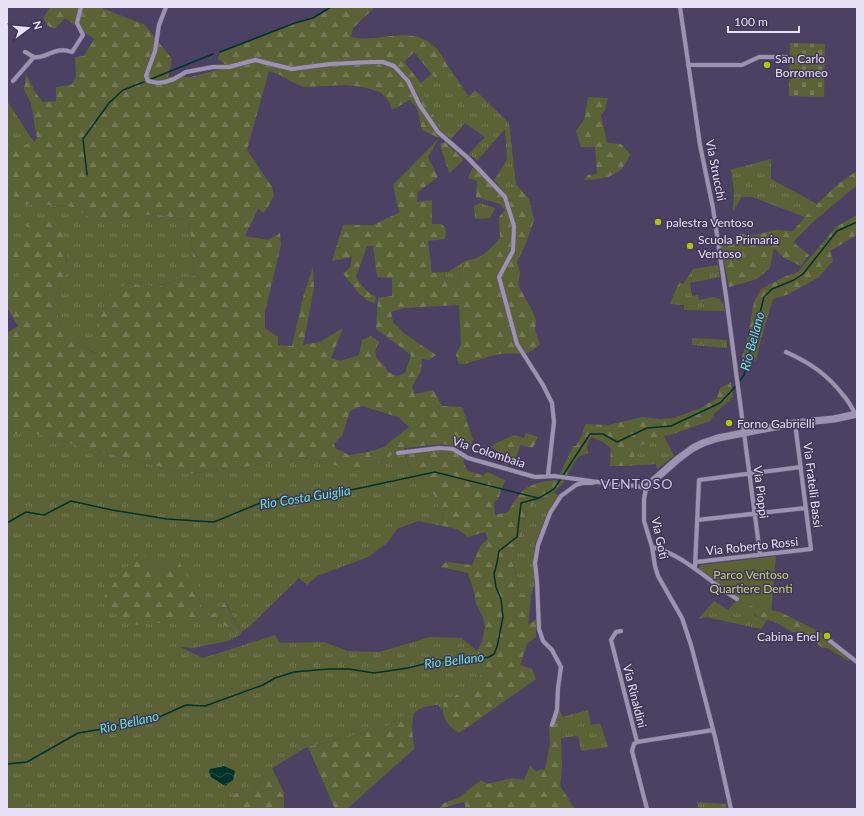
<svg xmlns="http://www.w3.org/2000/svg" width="864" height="816" font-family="Lato,sans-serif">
<defs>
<pattern id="grass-tufts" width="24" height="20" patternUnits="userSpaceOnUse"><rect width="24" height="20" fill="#5b6336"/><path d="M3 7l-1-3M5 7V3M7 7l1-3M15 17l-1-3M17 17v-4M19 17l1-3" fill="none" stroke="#737954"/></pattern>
<pattern id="forest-firs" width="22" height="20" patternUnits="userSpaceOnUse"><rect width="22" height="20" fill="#5b6336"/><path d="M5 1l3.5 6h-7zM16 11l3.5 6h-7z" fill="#737954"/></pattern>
<pattern id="cemetery-stones" width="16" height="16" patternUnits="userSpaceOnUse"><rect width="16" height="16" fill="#5b6336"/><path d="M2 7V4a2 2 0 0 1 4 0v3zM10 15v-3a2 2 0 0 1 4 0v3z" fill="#737954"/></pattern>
<pattern id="water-waves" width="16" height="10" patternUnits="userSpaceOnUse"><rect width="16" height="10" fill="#00332a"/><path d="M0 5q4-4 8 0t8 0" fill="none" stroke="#25504a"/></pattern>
</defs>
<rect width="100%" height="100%" fill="#4b4162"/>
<path fill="url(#grass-tufts)" d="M450 69 469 97 475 90 509 123 516 184 503 190 494 180 507 160 505 129 477 161 469 154 485 137 465 123 451 139 438 129 437 120 426 104 421 83 431 74 437 81 446 78Z
M7 101 34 142 17 204 70 206 99 222 157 214 189 221 195 276 172 281 159 287 126 283 101 313 97 354 81 345 60 325 54 299 67 271 66 251 27 240 22 273 7 290Z
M771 159V179L817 204 805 217 752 197H742L733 211 734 190 731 171 729 170Z
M480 203 495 208 490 218 475 219 474 206Z
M462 263 463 268 455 288 449 293 444 272H448Z
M718 265 720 277 690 283 692 296 698 295 699 300 713 297 720 299 723 305 725 311 684 310V305L670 304 679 282 683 284 693 269Z
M692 338 727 340V348L692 345Z
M7 434H37L75 445 188 474 311 458 345 468 375 465 404 448 409 467 430 486 444 518 438 525 418 521 397 529 387 543 368 557 317 576 307 585 299 578 249 627 241 632 225 601 214 613 208 615 202 611 196 579 188 580 176 555 159 569 141 552 198 620 214 619 240 635 228 641 193 648 180 647 203 658 275 635 280 643 324 642 347 651 379 652 430 637 461 638 477 651 483 672 475 683 444 703 442 710 438 705C431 705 418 707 414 714 412 718 413 724 412 728L409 713 388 726 305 748 269 770 250 798 241 789 232 797 228 809H7Z
M664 436 674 456 657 469 656 464 626 466 633 463 636 449 655 437Z
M554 492 558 496 548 511 535 545 533 564 535 583 531 596 518 594 517 574 512 562 520 543 527 512 535 501Z
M737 599 755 616 766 621 761 629 706 617 698 619 714 601 728 610Z
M588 710 591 725 600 723 608 747 581 751 578 736 561 738 563 717Z
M697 802 726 804 727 809H699Z"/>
<path fill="url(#forest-firs)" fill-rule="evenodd" d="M50 7H99L145 25 172 59 168 77H190L229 67 218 59 220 52 295 23 313 18 331 7H375L353 28 351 37C380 44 411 23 436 48 442 54 445 63 450 69L446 78 437 81 414 52 404 62 421 83 426 104 437 120 439 138 428 157 438 177 418 192 417 202 432 200V224H442L446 229 445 239 428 241 432 273 444 272 449 293 455 288 463 268 462 263C466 259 472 260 477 258 486 254 494 245 500 238L499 217 505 210 500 204 476 197 477 181 468 178 473 167 502 196 503 190 516 184 529 199 534 220 526 243 517 262 520 272 518 285 533 312 536 321 535 331 540 344C525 359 518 352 500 354 488 356 476 361 464 364H459L456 355 461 344 459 305 404 308 391 312 393 322 405 334 436 355 429 360 422 359 421 371 412 387 415 394 433 390 442 406 462 407 473 440 468 451 456 447 442 444 404 448 375 465 367 467 345 468 311 458 188 474 75 445 37 434H7V333L18 326 7 308V290L22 272 9 249 27 240V223L58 221 66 251 67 271 54 299 60 325 81 345 96 354 101 313 111 295 126 283 159 287 172 281 195 276 189 221 157 214 99 222 70 206 17 204 9 182V150L34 142 37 139 31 103 24 90 26 74 35 92 43 102 56 101V87L71 85 76 77 75 57 84 56 94 39 65 18 55 29 48 26 43 18ZM269 71 280 75 294 83 304 87 346 85 363 87 380 92 389 101 392 110 410 100 417 108 422 130 439 138 393 185C395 192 397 208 400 212L373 225H343L332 261 352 257 350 267 343 274C354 285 359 299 375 303L376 297C366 292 361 285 356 277L367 246H373L377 277 392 278V296L378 298 376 329 411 355 405 373 397 376 388 372C382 358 369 361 379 342L371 336 362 340 359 355 340 361 331 358 343 328 320 342 303 345 314 288 313 267 303 297 292 346 278 345V337L265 328V312L281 245 280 233 268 240 245 236 258 209 264 213 274 196 272 187 247 150ZM362 406 398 417 409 427 384 447 368 452 349 455 335 448 334 443 342 436 350 411Z
M588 97 608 98 605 110 601 115 607 143 621 144 630 154C622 177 606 179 584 180L588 175 597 174 595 147H581L576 131 584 120Z
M445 142 464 160 449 173 440 144Z
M857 171V185L813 222 793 242 809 255 801 266 784 258 774 248 770 268 757 279 729 287 720 242 730 238 733 244 740 242 739 234 755 235 776 230 793 231C812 209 832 186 857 171Z
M857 215V235L830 251 833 261 819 277 789 294 773 299 760 343 756 361 742 357 747 340 754 302 761 289 786 276 798 272 836 227Z
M731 382 733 397 715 413 710 421 670 435 655 437 636 449 633 463 626 466H610L611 448 603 442 591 437 587 446 588 453 578 457 567 475 560 474 573 446H576L581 437 585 424 608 425 642 417 660 419 674 418 701 408 717 398 720 388Z
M526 433 538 437 533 448 520 445 515 461 508 460 506 466 498 452 491 447 496 443 514 435 524 438Z
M440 449 454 452 466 457 463 462 468 471 483 475 487 472 505 480 498 499 494 502 495 515 508 512C512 505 520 491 528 487 538 482 554 479 565 481L554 492 535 501 527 512 520 543 512 562 517 574 518 594 531 596 528 625 536 619V637L527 644 520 665 532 669 536 679 459 733C448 727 440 716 444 703L475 683 483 672 477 651 482 642 485 627 483 617 476 604 474 592 468 573 441 567 446 562 472 565 480 547 488 538 485 532 468 537 457 529 438 525 444 518 430 486 409 467 406 454Z
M141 552 159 569 176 555 188 579H196L202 611 208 615 214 613 224 601 241 632 240 635 214 619 131 625 101 600 130 563Z
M737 599 771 614V610L780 612 830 637 853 657 849 661 827 648H822L813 639 801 633 792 632 779 624 769 620 766 621 738 606Z
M555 702 563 717 561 738 562 767 560 786 575 809H466L464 802 438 809 444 803 458 798 481 780 487 784 512 778 524 780 530 766 536 771 545 769 550 744 549 725 555 710Z
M409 713 412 728 414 749 347 809H335L308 747 388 726Z
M272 768 284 793V809H228L232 797 241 789 250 798 269 770Z"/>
<path fill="url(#cemetery-stones)" d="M790 43 825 44 824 97 789 96Z"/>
<path fill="#5b6336" d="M776 556 771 615 745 603 721 589 699 570 700 565Z"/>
<path fill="url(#water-waves)" d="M224 766 235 771 233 780 225 786 211 777 209 772 210 769Z"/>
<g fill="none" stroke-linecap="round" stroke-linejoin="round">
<path stroke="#00332a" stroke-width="1.5" d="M220 52 295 23 313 18 331 7
M151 79 213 54
M87 175 83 139 109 103 123 90 144 82
M739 382 744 375 764 297 772 289 794 280 803 274 837 231 857 222
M7 523 26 512 44 515 71 501 112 510 167 519 214 522 260 503 277 499 304 500 435 472 538 498
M7 764 27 762 78 733 109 728 137 719H155L186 705 205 706 263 685 275 678 294 672 328 669H349L374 673 408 668 436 661 464 658 480 659 489 657 494 654 497 647 503 617 501 599 496 587 494 574 497 563 499 551 517 537 521 503 539 498 554 489 590 434H603L617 442 647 428 671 426 720 403 737 385"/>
<g stroke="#675e7d" stroke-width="5">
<path id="minor" d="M166 7 159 25 155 51 146 76 148 81 158 83 165 82 174 79 186 72 213 67H229L255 60 292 69 330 64 371 62H383L394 66 408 81 419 104 438 132 468 158 505 197 514 226 513 251 499 277 517 344 543 385 552 403 554 422 548 475
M680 7 700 145 713 208 726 296 760 554
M25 52C28 53 31 56 34 57 45 60 55 45 72 52L83 35 77 23 81 7
M688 65H742L759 57H786
M13 81 34 57
M786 352C810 363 827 374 843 395 849 401 852 409 857 416
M398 453 439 448 453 449 468 458 535 477 554 476 612 484 637 486 646 488 644 499V521L652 547 655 566 658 576 682 618 691 645 715 737 731 809
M697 520 806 508
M652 547C685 555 709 582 737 599
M696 562 811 549 795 423
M695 567 699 480 801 467
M621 631 616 632 611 640 637 742 713 730
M830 641 857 662
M552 725 557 710 558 688 561 667 552 650 543 641 539 629 537 581 535 563 538 545 550 513 561 496 576 485 582 483H591L596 482
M637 742 634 744 632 751 647 809"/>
</g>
<g stroke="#675e7d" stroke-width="8">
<path id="tertiary" d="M646 488 653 481 678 459 693 448 703 443 718 438 795 423 834 419 857 414"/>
</g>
<use href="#minor" stroke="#9b93af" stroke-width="4"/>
<use href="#tertiary" stroke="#9b93af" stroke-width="7"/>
</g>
<g fill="#aec50a" stroke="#403657" stroke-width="1.5">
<circle cx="767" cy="65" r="4"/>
<circle cx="658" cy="222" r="4"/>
<circle cx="690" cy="246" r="4"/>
<circle cx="729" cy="423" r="4"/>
<circle cx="827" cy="636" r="4"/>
</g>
<g text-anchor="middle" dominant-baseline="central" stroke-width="3" stroke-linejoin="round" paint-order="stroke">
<g font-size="12" fill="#e8e2f7" stroke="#403657" text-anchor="start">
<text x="775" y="58">San Carlo<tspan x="775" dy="14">Borromeo</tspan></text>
<text x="666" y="222">palestra Ventoso</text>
<text x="698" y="239">Scuola Primaria<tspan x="698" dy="14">Ventoso</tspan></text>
<text x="737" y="423">Forno Gabrielli</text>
<text x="819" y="636" text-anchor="end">Cabina Enel</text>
</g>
<g font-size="12" fill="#e8e2f7" stroke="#403657">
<text transform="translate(716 170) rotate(79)">Via Strucchi</text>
<text transform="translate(489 452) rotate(18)">Via Colombaia</text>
<text transform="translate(813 485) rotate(83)">Via Fratelli Bassi</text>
<text transform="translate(761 492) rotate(83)">Via Pioppi</text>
<text transform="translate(660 538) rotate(78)">Via Goti</text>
<text transform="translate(752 546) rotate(-6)">Via Roberto Rossi</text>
<text transform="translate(635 696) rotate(76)">Via Rinaldini</text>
</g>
<g font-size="12" fill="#c0d274" stroke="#403657">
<text x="751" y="574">Parco Ventoso<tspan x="751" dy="14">Quartiere Denti</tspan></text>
</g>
<g font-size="13" font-style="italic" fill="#65e7cd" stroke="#403657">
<text transform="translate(752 341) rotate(-75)">Rio Bellano</text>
<text transform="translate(305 497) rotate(-9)">Rio Costa Guiglia</text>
<text transform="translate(454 660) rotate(-7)">Rio Bellano</text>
<text transform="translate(129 722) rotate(-13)">Rio Bellano</text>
</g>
<g font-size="14" letter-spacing="1" fill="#cfc3ec" stroke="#403657">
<text x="637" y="483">VENTOSO</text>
</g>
</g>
<rect width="864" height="816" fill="none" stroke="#e8e2f7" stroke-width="16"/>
<g transform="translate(28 28) rotate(74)" stroke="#403657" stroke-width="3" paint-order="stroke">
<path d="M0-3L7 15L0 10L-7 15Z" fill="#e8e2f7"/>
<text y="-6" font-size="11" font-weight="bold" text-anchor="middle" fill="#e8e2f7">N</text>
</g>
<path d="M728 26v6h71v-6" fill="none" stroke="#e8e2f7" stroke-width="2"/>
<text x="734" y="26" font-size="12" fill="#e8e2f7" stroke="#403657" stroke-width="3" paint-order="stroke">100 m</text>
</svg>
